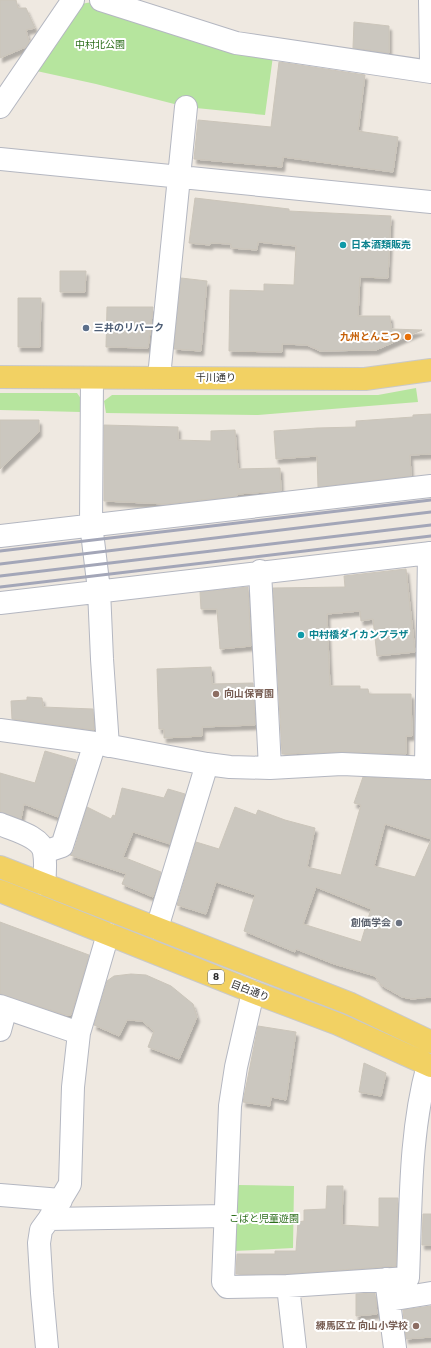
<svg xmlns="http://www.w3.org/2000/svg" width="431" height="1348" font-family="Rubik,'Noto Sans JP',sans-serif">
<defs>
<filter id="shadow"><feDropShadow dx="2.5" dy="4.5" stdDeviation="1" flood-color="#0004"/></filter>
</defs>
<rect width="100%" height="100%" fill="#efe9e1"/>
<path fill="#b6e59e" d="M92 2 273 56 265 115 186 107 96 84 32 70 81 4Z
M416 388 418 402 258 415 106 413 104 401 112 395H378Z
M0 393H77L82 400 81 412 0 410Z
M239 1185 294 1186 293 1248 234 1251 236 1189Z"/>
<path fill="#cbc7bf" stroke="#cbc5ba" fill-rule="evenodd" filter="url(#shadow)" d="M0 0H16L18 8H26L35 28 26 30 29 42 26 47 0 58Z
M354 22 389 26V53L353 48Z
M279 62 365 75 358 131 398 137 393 172 283 157 282 167 194 159 198 120 271 127Z
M195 198 289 209V211L391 216 388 278 360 277 358 316H390L391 329 422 330 376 350 320 351 307 345 282 344V352L229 351 230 290 264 291V284L294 285 296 246 258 242 257 250 231 248V244L211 243 210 245 189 243Z
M60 271H86L85 292H60Z
M181 278 207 281 201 351 174 349Z
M18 298H41L40 347H18Z
M107 307H153L148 348 106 347Z
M431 414V454L410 455 411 476 318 487 317 456 276 459 274 431 317 428 356 427V421L413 417V415Z
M0 420H39V432L0 469Z
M104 425 178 427V440L211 441V431L235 430 238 469 280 468 281 491 237 494V496L166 504 104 501Z
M406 569 415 652 377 656 373 619 361 621 360 611 327 614 330 686H360V689H368L369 694H411L412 736H406V754L343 752 282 754 273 588 345 587 344 576Z
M248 587 251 646 220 649 217 609H201L200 592Z
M211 667 212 684 253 683 255 725 202 727V736L164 738V729H159L157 669Z
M27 697 42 698 43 707 93 709 94 730 12 719 11 701 27 700Z
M45 751 76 760 58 817 24 804 21 819 0 812V773L35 783Z
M363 777 431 780V839L385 824 374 866 415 877 431 840V997L412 999 402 997 381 985 375 976 334 964 296 949 295 952 244 931 255 895 216 882 206 914 177 905 196 842 219 849 235 807 256 815 258 810 285 820 315 828 307 867 341 875 361 805 354 803ZM316 887 371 909 361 942 303 924Z
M122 788 164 798 168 789 185 794 170 844 133 832 123 857 161 872 153 897 122 884 126 874 70 855 74 850 87 807 111 819 113 815 115 816Z
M0 922 89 955 71 1015H66L0 994Z
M131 974 146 975 171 986 193 1004 197 1017 179 1059 148 1047 154 1031 142 1021 127 1020 119 1036 94 1025 107 981 114 976Z
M258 1026 296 1032 286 1100 271 1097 270 1106 243 1102Z
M364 1063 386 1073 381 1096 359 1092Z
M327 1186H343L342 1225 379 1227V1198H398L396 1266 287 1274H236L237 1254H275V1251H296L298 1222 304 1221V1210L326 1209Z
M423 1214H431V1245H422Z
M375 1293 377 1314 356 1316V1294Z
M431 1306V1337L406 1339 403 1310Z"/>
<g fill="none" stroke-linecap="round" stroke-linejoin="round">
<g stroke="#b4b7c1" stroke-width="24">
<path id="minor" d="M101 0 236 43 431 72
M430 0 431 62
M0 107 73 0
M0 159 431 202
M159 377 186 107
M92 378 91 524 99 590 102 659 108 746
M0 536 431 486
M260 571 270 768
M0 603 431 553
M0 730 95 743 207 764 230 767 270 768 342 764 431 768
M426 768 429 553
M0 824C13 830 41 836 44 852 46 862 45 874 44 884
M44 852 62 846 95 743
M157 928 207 764
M253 992 236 1067 230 1106 223 1282 227 1287 288 1286 408 1278C411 1207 409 1134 428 1065
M0 1006 79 1033
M0 1030 6 1008
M0 1195 61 1200
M49 1219 226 1216
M386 1279 395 1348
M288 1286 295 1348
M389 1300 431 1293
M47 1348 42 1293 39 1243 41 1230 49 1219 70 1184 73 1087 79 1033 108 934"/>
</g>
<g stroke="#c9c9c9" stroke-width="24">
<path id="major" d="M0 377 365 379 431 370
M0 867 351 1004 431 1042
M0 891 253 992 338 1024 431 1066"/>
</g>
<use href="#minor" stroke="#fff" stroke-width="22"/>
<use href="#major" stroke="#f2d163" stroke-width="22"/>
<path stroke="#a3a6b8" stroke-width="3" d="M0 551 431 500
M0 564 431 512
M0 576 431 525
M0 587 431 536"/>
</g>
<g fill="#0f9aa8" stroke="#fff" stroke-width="1.5">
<circle cx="343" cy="245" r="4"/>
<circle cx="301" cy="635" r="4"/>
</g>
<circle fill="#5c6f8a" stroke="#fff" stroke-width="1.5" cx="86" cy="328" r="4"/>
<circle fill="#e8710a" stroke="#fff" stroke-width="1.5" cx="408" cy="337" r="4"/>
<g fill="#8d6e63" stroke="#fff" stroke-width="1.5">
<circle cx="216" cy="694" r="4"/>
<circle cx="416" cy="1326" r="4"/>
</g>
<circle fill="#6b7280" stroke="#fff" stroke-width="1.5" cx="399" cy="923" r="4"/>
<g text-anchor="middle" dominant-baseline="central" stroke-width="4" stroke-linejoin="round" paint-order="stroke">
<rect fill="#fff" stroke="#6d6d6d" stroke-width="1" x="208" y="970" width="16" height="14" rx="3"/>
<g font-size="9" font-weight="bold" fill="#2e2e2e">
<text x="216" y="977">8</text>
</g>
<g font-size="10" fill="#2c6e1b" stroke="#fff">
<text x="100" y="45">中村北公園</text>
<text x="264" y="1219">こばと児童遊園</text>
</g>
<g font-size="10" font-weight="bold" fill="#0d838f" stroke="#fff" text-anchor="start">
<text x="351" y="245">日本酒類販売</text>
<text x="309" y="635">中村橋ダイカンプラザ</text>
</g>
<g font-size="10" font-weight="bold" fill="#4e5e75" stroke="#fff" text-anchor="start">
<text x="94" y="328">三井のリパーク</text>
</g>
<g font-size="10" font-weight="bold" fill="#c56008" stroke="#fff" text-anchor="end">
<text x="400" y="337">九州とんこつ</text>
</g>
<g font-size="10" fill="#2e2e2e" stroke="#fff">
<text x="216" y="378">千川通り</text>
<text transform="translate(250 991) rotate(21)">目白通り</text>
</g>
<g font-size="10" font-weight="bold" fill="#785e54" stroke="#fff" text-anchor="start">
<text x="224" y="694">向山保育園</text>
<text x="408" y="1326" text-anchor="end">練馬区立 向山小学校</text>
</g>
<g font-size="10" font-weight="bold" fill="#5b616d" stroke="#fff" text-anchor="end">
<text x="391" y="923">創価学会</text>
</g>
</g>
</svg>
